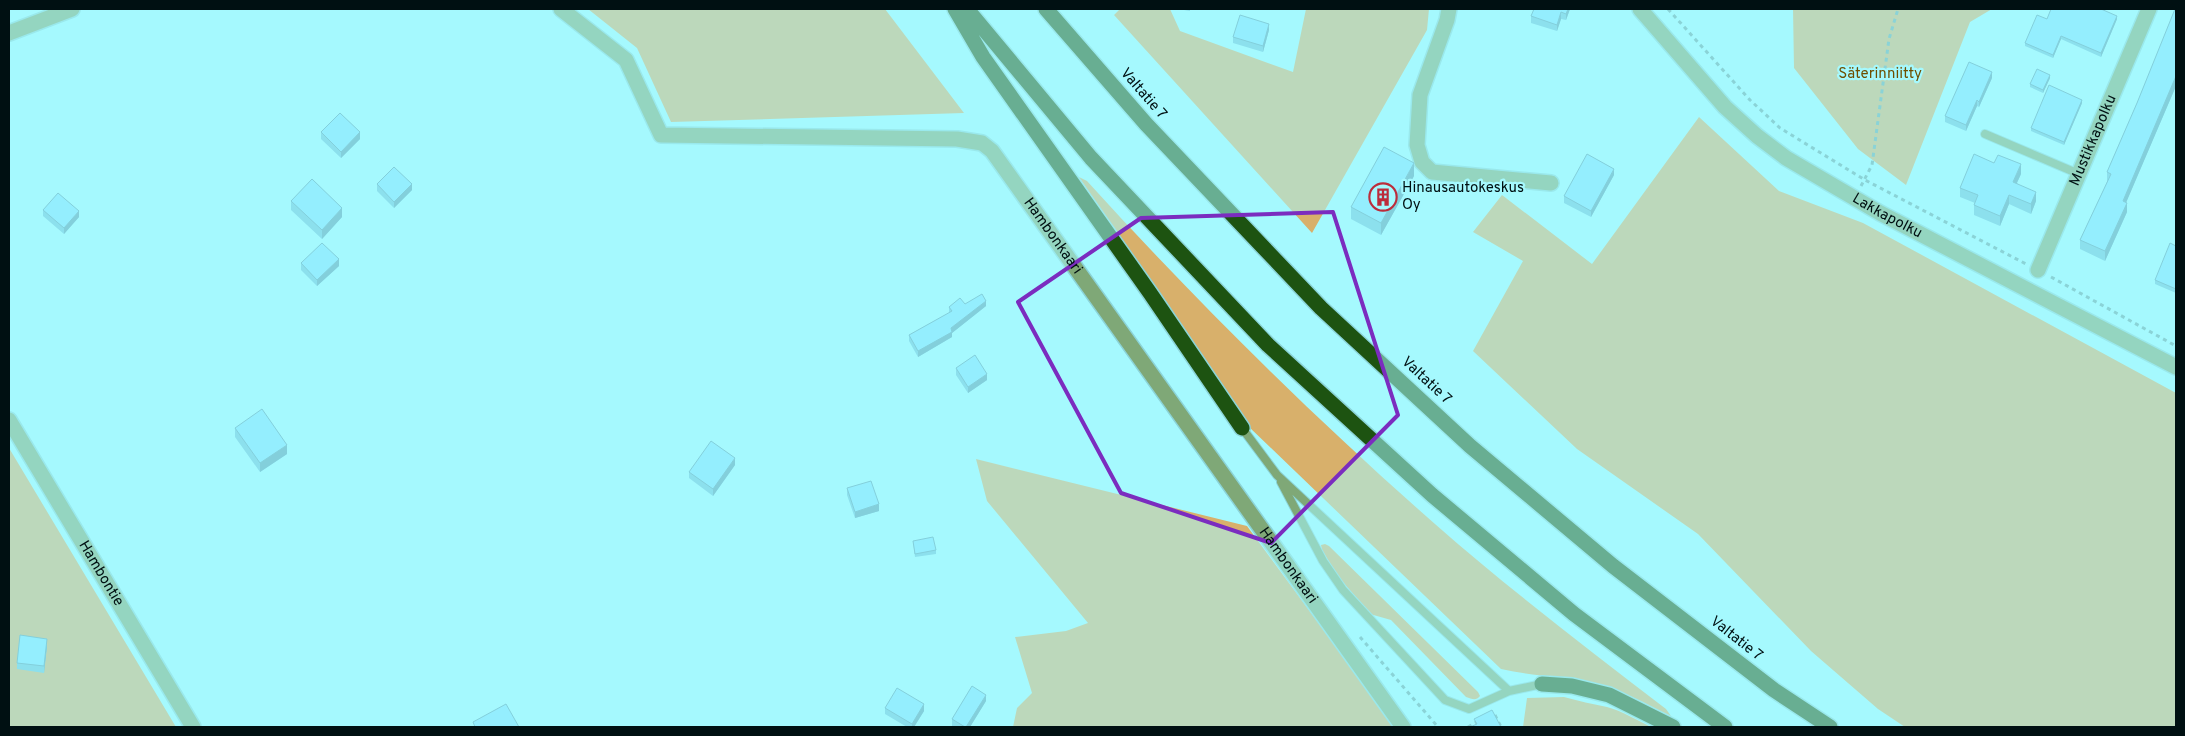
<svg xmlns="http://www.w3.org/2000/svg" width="2185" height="736" font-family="Overpass,sans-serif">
<rect width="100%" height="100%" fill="#a5f9fe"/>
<path fill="#d8b06b" d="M588 9H885L964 113 671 122 637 48Z
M1120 9H1170L1180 31 1293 72 1306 9H1429L1427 30 1312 233 1114 15Z
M1793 9H1992L1970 22 1906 185 1858 149 1794 68Z
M1699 117 1779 191 1863 223 2176 393V727H1905L1878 709 1811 651 1698 534 1577 449 1473 351 1523 261 1473 232 1502 195 1592 264Z
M1079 177 1087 181C1196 301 1312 416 1435 524 1509 589 1588 649 1666 709L1671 716C1646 704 1620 689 1593 683 1562 676 1531 676 1501 669L1247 425Z
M9 448 176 727H9Z
M976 459 1247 526 1395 727H1013L1017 708 1032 693 1015 637 1066 631 1088 623 987 501Z
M1325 544 1329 546 1478 692 1480 696C1476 701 1472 699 1466 697L1391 620 1370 614 1337 575 1322 550 1321 545Z
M1564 697C1578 701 1593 704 1607 707 1622 711 1637 720 1651 727H1523L1527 698Z"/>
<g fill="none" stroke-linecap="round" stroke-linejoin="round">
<g stroke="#8bd4d8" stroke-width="10">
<path id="lane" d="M1985 134 2079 174
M1242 428 1277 475 1509 691 1542 684
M1281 482 1323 561 1343 590 1445 700 1469 709 1509 691"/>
</g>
<g stroke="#8bd4d8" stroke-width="18">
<g id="street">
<path id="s1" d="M561 9 626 60 661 135 957 139 982 143 992 151 1403 727"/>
<path d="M1449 9 1447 20 1420 95 1417 145 1422 162 1432 172 1551 183"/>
<path id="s2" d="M1640 9 1725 107 1757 136 1786 158 1880 213 2176 367"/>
<path d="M9 33 72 9"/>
<path id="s3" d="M2038 270 2149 9"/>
<path id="s4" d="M9 420 193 727"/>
</g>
</g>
<g stroke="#8bd4d8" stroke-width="18">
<path id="highway" d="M955 9 983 57 1150 293 1242 428
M967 9 1091 158 1268 345 1432 495 1574 614 1725 727
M1046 9 1146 124 1321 308 1470 446 1613 566 1774 690 1830 727
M1542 684 1572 686 1609 695 1673 727"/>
</g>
<path stroke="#69a4a8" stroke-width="3" stroke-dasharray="4 4" stroke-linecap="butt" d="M1668 9 1750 100 1780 128 1865 180 2026 264
M1861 186 1872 165 1889 39 1898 9
M2051 277 2176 346
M1360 637 1438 727
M1495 715 1501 727
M1468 727 1478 721"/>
<use href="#lane" stroke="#7fa877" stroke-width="8"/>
<use href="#street" stroke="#7fa877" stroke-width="15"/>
<use href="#highway" stroke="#1d5311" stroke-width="15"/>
</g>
<path fill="#6dc0da" d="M1178 9H1190V11Z
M1534 9H1570L1566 20 1561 19 1557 31 1531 23V16Z
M2176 9V86L2126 202 2127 212 2105 261 2080 249V240L2107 182V172L2137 103Z
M2047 19H2117L2101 57 2061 39 2053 58 2025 46V43Z
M1269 30 1263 52 1233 43V37Z
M1992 78 1979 107 1977 106 1966 131 1945 122V116Z
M2050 78 2043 93 2030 87V84Z
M2082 103 2064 145 2031 131V128Z
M321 132 360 139 341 158 321 139Z
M2021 174 2017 183 2036 201 2031 214 2009 204 2000 226 1974 215V205L1975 203 1960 197V188Z
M1614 175 1591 217 1564 203V196Z
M1414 176 1381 235 1351 219V207Z
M377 184 412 190 394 208 377 191Z
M291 201 342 217 322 239 291 210Z
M43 210 79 217 64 234 43 216Z
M2176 246V293L2155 284V280Z
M301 263 339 266 317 286 301 270Z
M965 304 986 306 952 333V337L918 357 909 341V335L949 313V307Z
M956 368 987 380 968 393 956 375Z
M235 428 287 454 260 472 235 437Z
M735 465 713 496 689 478V472Z
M847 488 879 511 855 518 847 495Z
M913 541 936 550V554L915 557Z
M47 646 44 673 17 669V663Z
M986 701 970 727H954L952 726V719Z
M885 708 924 711 914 727H907L885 714Z"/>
<path fill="#599cb2" d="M1568 9H1570L1566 20V14Z
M1561 12V19L1557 31V25Z
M2117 16V19L2101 57V53Z
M1269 24V30L1263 52V46Z
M2061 36V39L2053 58V55Z
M1992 72V78L1979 107V102Z
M2050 75V78L2043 93V90Z
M2176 76V86L2123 210V201Z
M1977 100V106L1966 131V125Z
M2082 100V103L2064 145V142Z
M360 132V139L341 158V152Z
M1414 163V176L1381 235V223Z
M2021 164V174L2013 191V182Z
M1614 169V175L1591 217V211Z
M412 184V190L394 208V202Z
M2036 192V201L2031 214V204Z
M2009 195V204L2000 226V216Z
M2127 203V212L2105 261V251Z
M342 208V217L322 239V230Z
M79 211V217L64 234V228Z
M339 259V266L317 286V280Z
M986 301V306L952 333V337L918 357V351L951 328Z
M987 374V380L968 393V387Z
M287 445V454L260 472V463Z
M735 458V465L713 496V489Z
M879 504V511L855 518V512Z
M47 639V646L44 673V666Z
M986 695V701L970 727H966Z
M924 704V711L914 727H912V724Z"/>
<path fill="#7fdffe" stroke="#599cb2" d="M1534 9H1568L1566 14 1561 12 1557 25 1531 16Z
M2051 9H2101L2117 16 2101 53 2061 36 2053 55 2025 43 2037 15 2047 19Z
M2175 9H2176V76L2123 201 2127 203 2105 251 2080 240 2111 174 2107 172 2137 103Z
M1240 15 1269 24 1263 46 1233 37Z
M1969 62 1992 72 1979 102 1977 100 1966 125 1945 116Z
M2037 69 2050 75 2043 90 2030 84Z
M2049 85 2082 100 2064 142 2031 128Z
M340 113 360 132 341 152 321 132Z
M1384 147 1414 163 1381 223 1351 207Z
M1587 154 1614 169 1591 211 1564 196Z
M1974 154 1994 163 1998 155 2021 164 2013 182 2036 192 2031 204 2009 195 2000 216 1974 205 1978 195 1960 188Z
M394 167 412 184 394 202 377 184Z
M312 179 342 208 322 230 291 201Z
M58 193 79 211 64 228 43 210Z
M322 243 339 259 317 280 301 263Z
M2170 243 2176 246V289L2155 280Z
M982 294 986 301 951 328 952 332 918 351 909 335 952 311 949 307 960 298 965 304Z
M975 355 987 374 968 387 956 368Z
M262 409 287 445 260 463 235 428Z
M711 441 735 458 713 489 689 472Z
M871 481 879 504 855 512 847 488Z
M933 537 936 550 915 554 913 541Z
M20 635 47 639 44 666 17 663Z
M972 686 986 695 966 727H965L952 719Z
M897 688 924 704 912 724 885 708Z
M506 704 519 727H475L473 722Z
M1492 710 1501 727H1470L1477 724 1474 719Z"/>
<path d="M0 0H2185V736H0ZM1333 212 1398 415 1271 543 1121 493 1018 302 1141 218Z" fill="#a5f9fe" fill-opacity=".55" fill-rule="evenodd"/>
<path fill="none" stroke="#7b2cbf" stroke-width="4" stroke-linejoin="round" d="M1333 212 1398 415 1271 543 1121 493 1018 302 1141 218Z"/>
<defs>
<g id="building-ring" transform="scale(1.4375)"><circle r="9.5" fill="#a5f9fe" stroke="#bc2c3b" stroke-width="1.5"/><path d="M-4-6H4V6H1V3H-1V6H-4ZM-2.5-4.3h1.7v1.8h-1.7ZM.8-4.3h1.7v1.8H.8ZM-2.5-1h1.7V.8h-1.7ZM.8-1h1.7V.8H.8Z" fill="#bc2c3b"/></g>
</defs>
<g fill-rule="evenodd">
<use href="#building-ring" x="1383" y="197"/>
</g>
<g text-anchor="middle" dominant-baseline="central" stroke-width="4.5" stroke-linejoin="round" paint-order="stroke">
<g font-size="15" fill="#6f4e00" stroke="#a5f9fe">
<text x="1880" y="74">Säterinniitty</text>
</g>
<g font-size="15" fill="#001012" stroke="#a5f9fe">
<text transform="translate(1143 94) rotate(49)">Valtatie 7</text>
<text stroke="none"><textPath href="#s3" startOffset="141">Mustikkapolku</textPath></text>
<text stroke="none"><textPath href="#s2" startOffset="326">Lakkapolku</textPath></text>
<text stroke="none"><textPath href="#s1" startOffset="604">Hambonkaari</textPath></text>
<text transform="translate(1426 381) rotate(43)">Valtatie 7</text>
<text stroke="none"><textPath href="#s1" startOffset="1009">Hambonkaari</textPath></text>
<text stroke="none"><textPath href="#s4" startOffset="179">Hambontie</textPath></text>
<text transform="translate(1736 639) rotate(38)">Valtatie 7</text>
</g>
<g font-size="15" fill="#001012" stroke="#a5f9fe" text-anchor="start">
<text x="1402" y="188">Hinausautokeskus<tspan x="1402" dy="17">Oy</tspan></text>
</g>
</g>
<rect width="2185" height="736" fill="none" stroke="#001012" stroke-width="20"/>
</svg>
